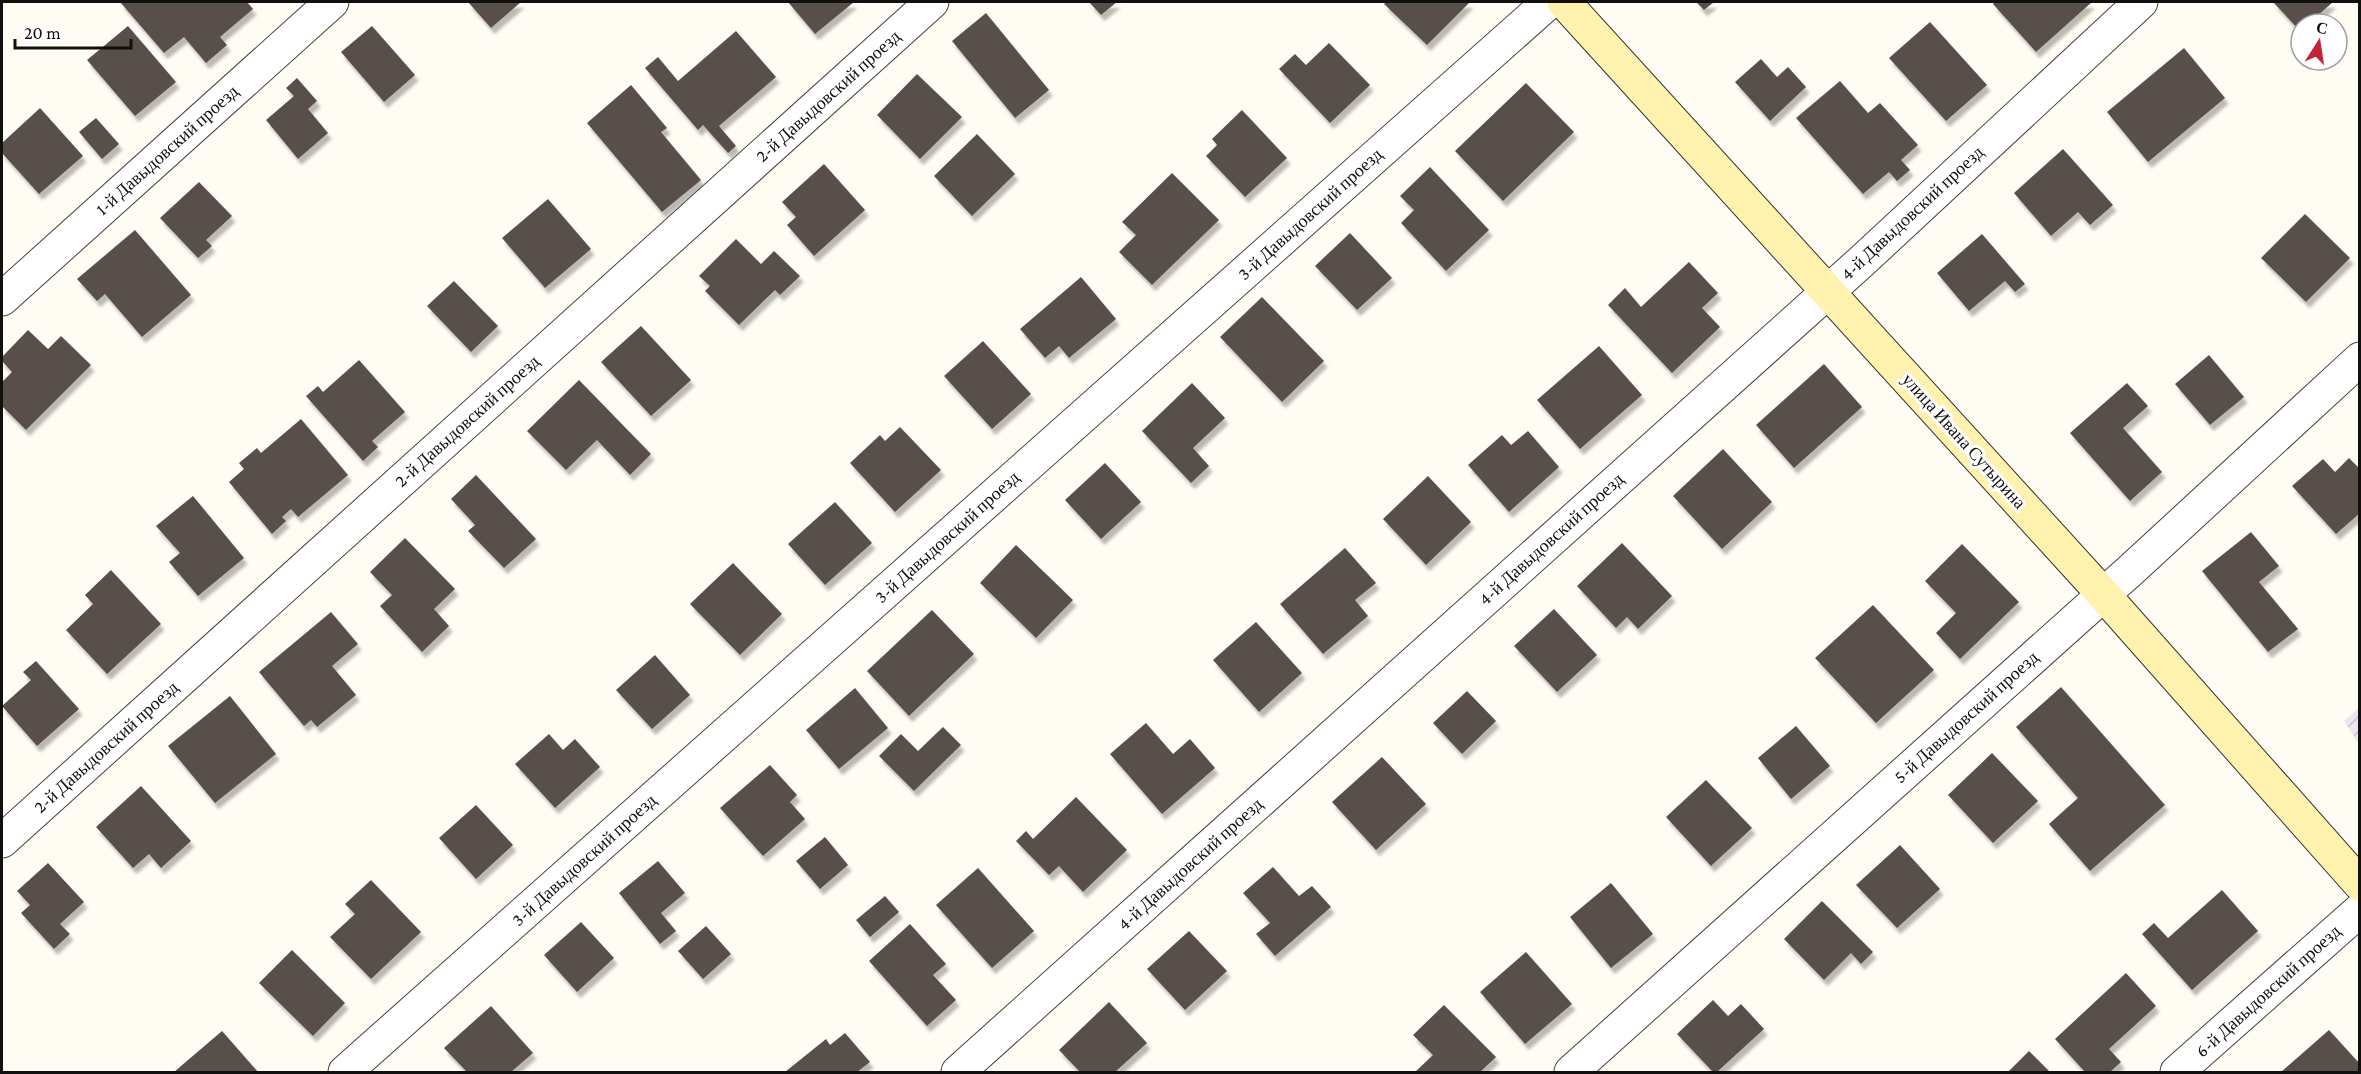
<svg xmlns="http://www.w3.org/2000/svg" width="2361" height="1074" font-family="'Crimson Pro',serif">
<defs>
<pattern id="industrial-furrows" width="10" height="10" patternUnits="userSpaceOnUse" patternTransform="scale(1.5)"><rect width="10" height="10" fill="#ede5ee"/><path d="M-1 1l2-2M0 10L10 0M9 11l2-2" fill="none" stroke="#cac3cb"/></pattern>
<filter id="shadow"><feDropShadow dx="3.5" dy="6" stdDeviation="1.5" flood-color="#0004"/></filter>
</defs>
<rect width="100%" height="100%" fill="#fffcf3"/>
<path fill="url(#industrial-furrows)" d="M2359 708V744L2344 721Z"/>
<path fill="#59504c" filter="url(#shadow)" d="M120 2H247L253 9 220 37 227 45 206 63 184 37 164 53Z
M468 2H521L491 28Z
M788 2H854L815 34Z
M1089 2H1117L1101 15Z
M1386 2H1470L1427 45 1384 4Z
M1696 2H1714L1704 10Z
M1995 2H2092L2036 52 1993 4Z
M2273 2H2333L2308 24H2301L2300 31Z
M986 13 1049 90 1015 118 952 41Z
M1930 22 1987 85 1946 121 1889 58Z
M128 26 176 82 135 116 87 60Z
M372 26 415 75 384 102 341 52Z
M736 31 776 77 719 126 736 146 728 153 703 125 698 130 645 68 658 57 678 81Z
M1329 43 1370 85 1330 123 1279 69 1295 54 1306 65Z
M2184 48 2225 98 2148 162 2107 112Z
M1761 59 1777 77 1788 67 1806 87 1770 121 1735 82Z
M917 74 962 117 920 159 877 115Z
M297 78 317 101 308 109 328 133 298 159 266 120 294 96 286 88Z
M1840 81 1868 113 1880 103 1918 145 1901 160 1910 170 1897 181 1889 172 1863 194 1796 118Z
M1526 83 1574 132 1503 201 1455 151Z
M631 85 667 128 661 132 701 180 662 212 587 123Z
M40 108 83 156 39 194 2 153V143Z
M1242 110 1287 158 1245 197 1206 156 1217 145 1212 139Z
M96 118 119 144 102 159 79 132Z
M977 134 1015 174 972 216 934 176Z
M2063 149 2113 205 2090 225 2078 212 2051 236 2014 193Z
M824 164 865 210 814 256 787 225 796 217 782 202Z
M1430 167 1489 230 1446 271 1401 223 1414 210 1400 196Z
M1172 173 1219 220 1152 285 1119 252 1136 235 1122 222Z
M199 182 232 216 206 240 212 246 198 258 160 218Z
M548 199 591 249 545 288 502 238Z
M2305 214 2350 258 2306 302 2261 258Z
M135 230 191 295 142 337 105 294 97 301 77 279Z
M1350 233 1392 278 1357 310 1315 266Z
M1982 234 2025 284 2015 292 2005 281 1969 311 1937 273Z
M736 239 761 264 774 251 800 276 780 295 775 290 739 325 705 291 710 286 699 276Z
M1689 262 1718 293 1702 308 1720 327 1672 373 1608 305 1625 288 1641 307Z
M1081 277 1116 319 1069 358 1059 346 1045 358 1020 329Z
M454 281 498 326 471 352 427 306Z
M1262 297 1324 361 1282 402 1220 337Z
M641 326 691 380 651 416 601 362Z
M28 330 48 349 61 336 91 365 26 430 2 406V382L12 372 2 361V357Z
M983 341 1031 394 992 429 944 376Z
M1599 346 1642 395 1580 449 1537 400Z
M2209 355 2244 397 2210 425 2175 384Z
M359 360 405 412 372 441 378 447 363 461 306 396 318 386 323 392Z
M1824 364 1862 407 1794 468 1756 425Z
M579 380 651 454 630 475 597 440 566 470 527 431Z
M1192 383 1225 418 1193 448 1209 466 1191 483 1142 431Z
M2127 383 2148 406 2123 428 2162 472 2130 501 2070 433Z
M301 419 348 475 298 517 291 509 282 517 286 521 272 534 229 482 244 469 239 463 257 448 261 453Z
M900 427 941 470 895 512 850 463 880 435 885 441Z
M1528 431 1559 467 1509 512 1468 465 1502 435 1511 445Z
M1723 449 1772 502 1722 549 1673 496Z
M2349 458 2360 469V513L2336 534 2292 486 2323 459 2335 472Z
M1105 463 1141 502 1101 539 1065 500Z
M476 475 536 539 504 568 468 531 475 525 451 499Z
M1428 476 1471 522 1426 565 1383 519Z
M193 496 244 558 198 596 169 562 180 553 156 526Z
M835 502 872 543 825 585 788 544Z
M2251 532 2279 566 2259 582 2298 629 2268 652 2202 571Z
M405 538 455 589 434 609 449 626 422 652 380 606 392 595 370 572Z
M1622 543 1672 596 1638 629 1627 617 1616 628 1577 586Z
M1962 544 2019 602 1960 659 1936 633 1956 613 1925 581Z
M1016 545 1073 600 1036 638 980 583Z
M1345 548 1376 583 1355 600 1368 616 1323 654 1280 604Z
M733 563 782 614 740 655 690 604Z
M111 570 161 624 107 674 66 630 93 604 85 595Z
M1873 605 1934 670 1876 723 1815 658Z
M1554 609 1597 655 1557 692 1514 646Z
M932 610 974 654 909 716 867 671Z
M331 612 358 644 332 666 356 695 317 727 311 720 304 726 259 672Z
M1256 622 1302 673 1259 712 1213 660Z
M655 655 690 695 652 729 616 690Z
M36 661 79 709 37 746 2 706 31 680 23 672Z
M2061 687 2165 805 2090 871 2049 824 2078 798 2016 727Z
M855 688 888 728 839 769 806 730Z
M1467 691 1496 721 1462 754 1433 723Z
M230 696 276 754 215 803 168 746Z
M1146 723 1173 754 1190 739 1215 768 1162 814 1110 754Z
M1796 726 1830 766 1791 799 1758 758Z
M943 727 961 745 914 791 879 756 901 734 918 751Z
M549 734 563 750 575 739 600 767 555 808 515 764Z
M1992 753 2038 801 1993 843 1948 795Z
M1382 757 1426 804 1376 850 1332 802Z
M770 765 797 795 790 802 805 819 763 856 720 808Z
M1706 780 1752 828 1711 866 1666 817Z
M141 786 191 841 161 868 149 854 133 868 96 827Z
M1076 797 1127 850 1083 892 1059 866 1049 875 1016 841 1026 831 1033 839Z
M476 805 513 845 476 879 439 838Z
M825 837 848 865 820 889 796 861Z
M1900 845 1940 889 1897 928 1856 885Z
M658 861 685 893 661 913 676 931 660 944 619 893Z
M48 863 84 902 60 924 70 934 54 949 21 913 30 905 17 891Z
M1273 867 1299 896 1312 886 1331 907 1275 956 1256 934 1270 923 1243 893Z
M978 868 1034 931 992 968 936 905Z
M371 880 421 932 371 979 330 937 355 914 345 904Z
M1611 883 1653 934 1611 968 1570 917Z
M2222 890 2258 931 2192 990 2142 934 2154 923 2168 938Z
M885 896 899 912 870 937 856 920Z
M1822 901 1873 952 1861 964 1851 953 1824 980 1784 939Z
M581 922 614 958 577 992 544 955Z
M910 924 946 964 933 975 956 1000 927 1026 869 961Z
M706 926 731 954 703 979 678 951Z
M1189 931 1227 971 1185 1010 1147 969Z
M292 950 345 1003 313 1036 259 983Z
M1526 952 1572 1004 1525 1044 1480 992Z
M2126 973 2156 1006 2109 1049 2121 1062 2110 1072H2085L2055 1039Z
M1713 1000 1728 1016 1741 1004 1764 1029 1717 1072H1713L1677 1034Z
M1109 1002 1147 1043 1115 1072H1080L1059 1050Z
M1444 1005 1496 1057 1480 1072H1415L1433 1055 1413 1035Z
M491 1006 533 1053 511 1072H467L444 1048Z
M2329 1030 2360 1064V1072H2281Z
M222 1031 258 1072H174Z
M845 1033 870 1062 857 1072H785L826 1039 830 1045Z
M2029 1051 2050 1072H2008Z"/>
<g fill="none" stroke-linecap="round" stroke-linejoin="round">
<g stroke="#434343" stroke-width="35">
<path id="minor" d="M2 299 332 2
M2 841 932 2
M345 1072 1549 2
M958 1072 1861 262 2141 2
M1571 1072 2132 569 2360 359
M2177 1072 2360 910"/>
</g>
<g stroke="#323232" stroke-width="35">
<path id="secondary" d="M1564 2 2103 594 2360 884"/>
</g>
<use href="#minor" stroke="#fff" stroke-width="33"/>
<use href="#secondary" stroke="#fff1ae" stroke-width="33"/>
</g>
<g text-anchor="middle" dominant-baseline="central" stroke-width="6" stroke-linejoin="round" paint-order="stroke">
<g font-size="18" fill="#101010" stroke="#fff">
<text transform="translate(828 96) rotate(-42)">2-й Давыдовский проезд</text>
<text transform="translate(167 150) rotate(-42)">1-й Давыдовский проезд</text>
<text transform="translate(1912 213) rotate(-43)">4-й Давыдовский проезд</text>
<text transform="translate(1310 214) rotate(-42)">3-й Давыдовский проезд</text>
<text transform="translate(467 421) rotate(-42)">2-й Давыдовский проезд</text>
<text transform="translate(1964 441) rotate(48)">улица Ивана Сутырина</text>
<text transform="translate(947 537) rotate(-42)">3-й Давыдовский проезд</text>
<text transform="translate(1551 539) rotate(-42)">4-й Давыдовский проезд</text>
<text transform="translate(1966 717) rotate(-42)">5-й Давыдовский проезд</text>
<text transform="translate(106 747) rotate(-42)">2-й Давыдовский проезд</text>
<text transform="translate(584 860) rotate(-42)">3-й Давыдовский проезд</text>
<text transform="translate(1190 864) rotate(-42)">4-й Давыдовский проезд</text>
<text transform="translate(2268 991) rotate(-42)">6-й Давыдовский проезд</text>
</g>
</g>
<rect width="2361" height="1074" fill="none" stroke="#101010" stroke-width="6"/>
<g transform="translate(2319 42) rotate(12)"><circle r="28" fill="#ffffff" stroke="#9f9f9f" stroke-width="1.5"/>
<path d="M0-4.5L10 22L0 15L-10 22Z" fill="#c42536"/>
<text y="-9" font-size="16" font-weight="bold" text-anchor="middle" fill="#101010">С</text>
</g>
<path d="M15 39v9h116v-9" fill="none" stroke="#101010" stroke-width="3"/>
<text x="24" y="39" font-size="18" fill="#101010" stroke="#ffffff" stroke-width="4.5" paint-order="stroke">20 m</text>
</svg>
